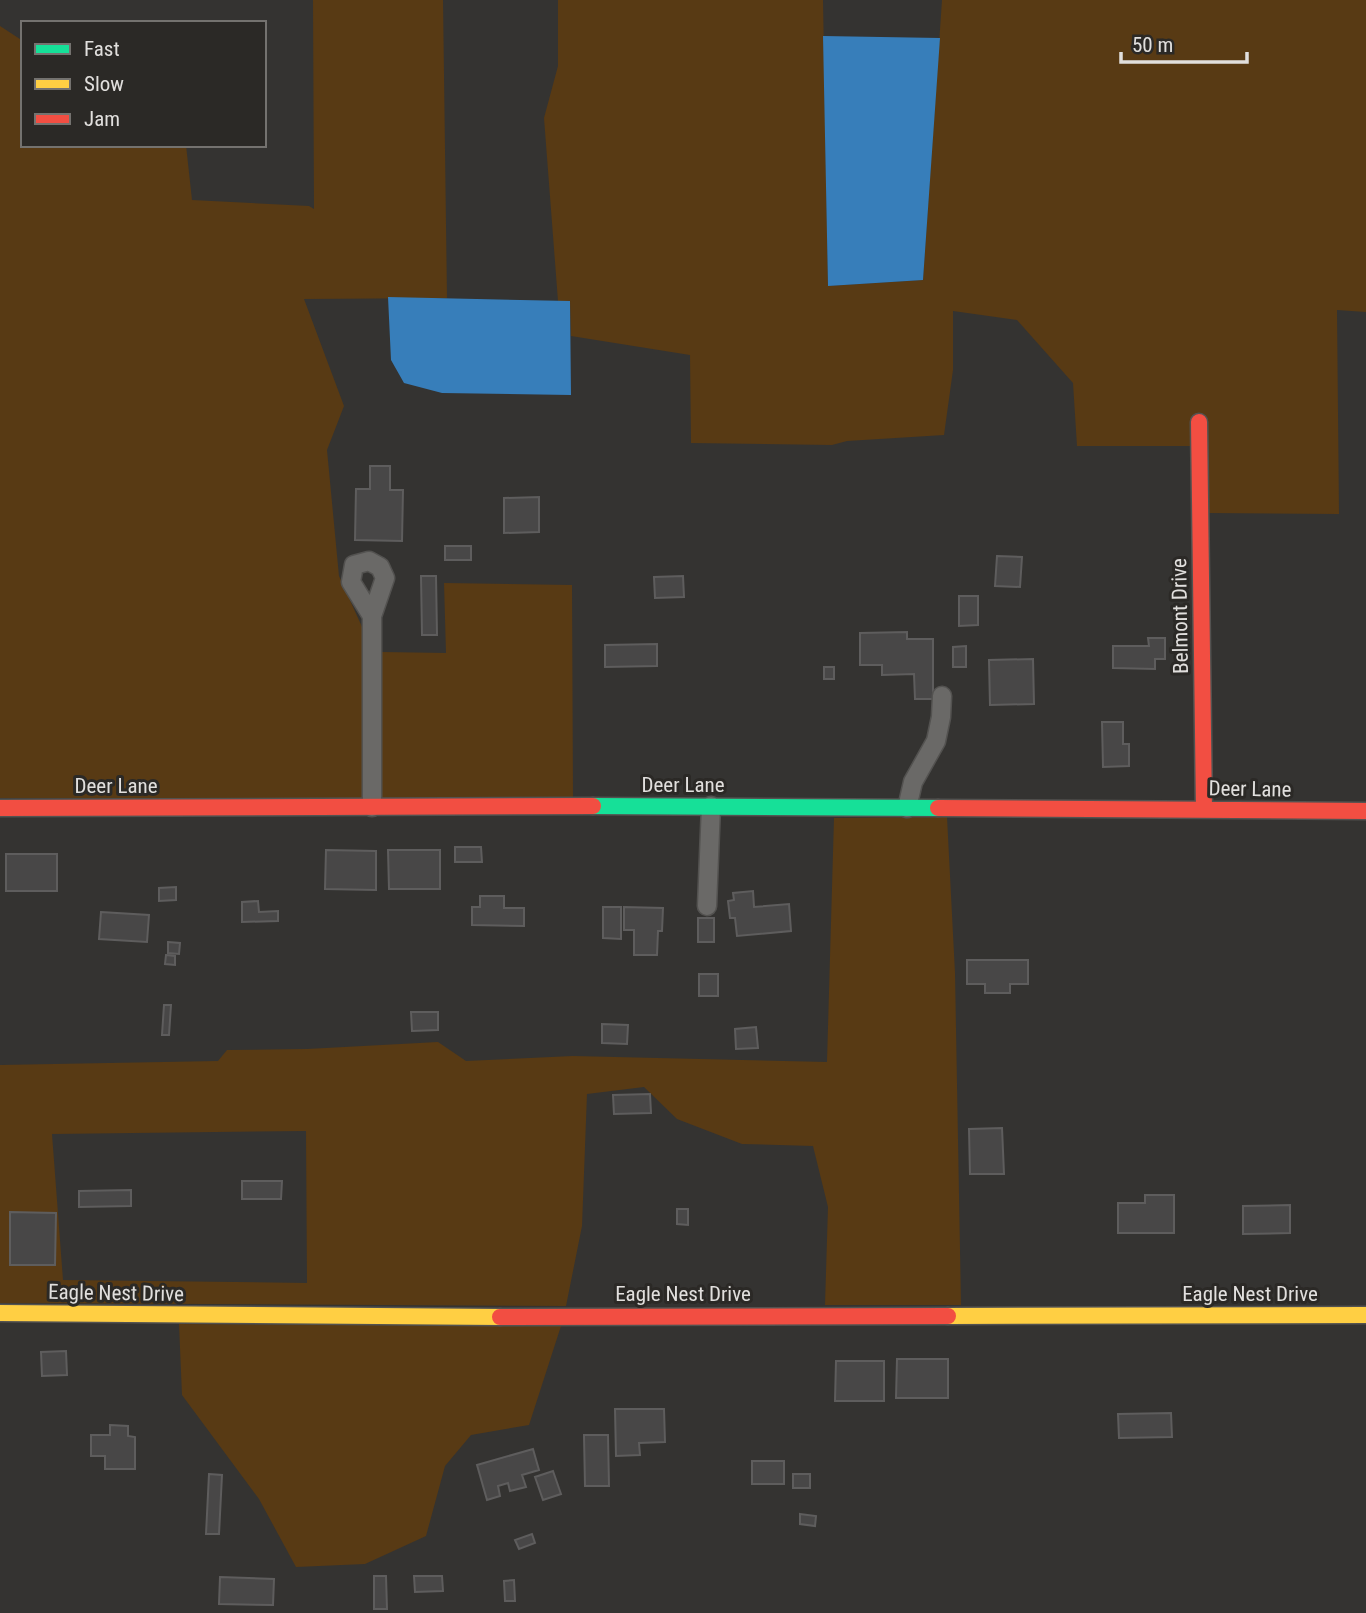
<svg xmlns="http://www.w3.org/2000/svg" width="1366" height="1613" font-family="'Roboto Condensed',sans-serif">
<rect width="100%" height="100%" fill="#343331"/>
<path fill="#583a14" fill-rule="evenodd" d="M313 0H443L447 298 304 299 344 406 327 450 339 576 363 629 364 798H0V26L23 41V145H186L192 200 309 206 314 209Z
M558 0H823L828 286 923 280 942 0H1366V312L1337 310 1339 514 1208 513 1191 446H1077L1073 383 1017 320 953 311V370L944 435 847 441 832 445 691 443 690 355 571 336 570 301H558L544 118 558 66Z
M444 583 572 585 573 797 381 798V652L446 653Z
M947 817 955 973 961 1305H825L828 1207 813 1146 742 1144 677 1119 644 1087 587 1094 582 1226 566 1306 0 1303V1065L218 1061 227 1050 307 1049 438 1042 466 1061 573 1056 827 1062 834 818ZM306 1131 307 1283 63 1280 52 1134Z
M179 1324 561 1326 529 1425 471 1435 445 1466 426 1536 365 1564 296 1567 259 1499 182 1395Z"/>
<path fill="#377eba" d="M823 36 940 38 923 280 828 286Z
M388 297 570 301 571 395 442 393 404 383 391 360Z"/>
<path fill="#484747" stroke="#5e5d5d" stroke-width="2" d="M370 466H390V490H403L402 541 355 540 356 489H370Z
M539 497V532L504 533V498Z
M445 546H471V560H445Z
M997 556 1022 557 1020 587 995 586Z
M421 576H436L437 635H422Z
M683 576 684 597 655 598 654 577Z
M959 596H978V625L959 626Z
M907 632V639H933V699H915L914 674 882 675V665H860V633Z
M1148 638H1165V659H1155V669L1113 668V646H1149Z
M657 644V666L605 667V645Z
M966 646V667H953V647Z
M1033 659 1034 704 990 705 989 660Z
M824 667H834V679H824Z
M1102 722H1123V744H1129V766L1103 767Z
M455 847H481L482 862H455Z
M326 850 376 851V890L325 889Z
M388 850H440V889H389Z
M6 854H57V891H6Z
M176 887V900L159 901V888Z
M753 891 754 907 789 904 791 931 737 936 735 918H730L728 901 734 900 733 893Z
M480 896H504V908H524V926L472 925V907H480Z
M258 901 259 912 278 911V921L242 922V902Z
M603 907H621V939L603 938Z
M624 907 663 908 662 931H658L657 955H634V930H624Z
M101 912 149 915 147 942 99 939Z
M698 918H714V942H698Z
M168 942 180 943 179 954 168 953Z
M166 955 175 956V965L165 964Z
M967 960H1028V984H1010V993H985V984H967Z
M699 974H718V996H699Z
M164 1005H171L169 1035H162Z
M411 1012H438V1030L412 1031Z
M602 1024 628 1025 627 1044 602 1043Z
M756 1027 758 1048 736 1049 735 1029Z
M650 1094 651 1113 614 1114 613 1095Z
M1002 1128 1004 1174H970L969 1129Z
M242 1181H282L281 1199H242Z
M131 1190V1206L79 1207V1191Z
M1145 1195H1174V1233H1118V1203H1145Z
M1290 1205V1233L1243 1234V1206Z
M677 1209H688V1225L677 1224Z
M10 1212 56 1213 55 1265H10Z
M66 1351 67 1375 42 1376 41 1352Z
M897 1359H948V1398H896Z
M836 1361H884V1401H835Z
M615 1409H664L665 1442 639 1443 640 1455 616 1456Z
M1171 1413 1172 1437 1119 1438 1118 1414Z
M110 1425 128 1426V1436L135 1437V1469H105V1456H91V1435H110Z
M584 1435H608L609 1486H585Z
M533 1449 539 1470 522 1475 526 1487 510 1491 508 1483 498 1486 500 1496 487 1500 477 1465Z
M752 1461H784V1484H752Z
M553 1471 561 1494 543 1500 535 1477Z
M209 1474 222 1475 219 1534H206Z
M793 1474H810V1488H793Z
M800 1514 816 1516 815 1526 800 1524Z
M532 1534 535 1543 519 1549 515 1540Z
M374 1576H386L387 1609H374Z
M414 1576H442L443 1591 415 1592Z
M220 1577 274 1579 273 1605 219 1604Z
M514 1580 515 1601H505L504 1581Z"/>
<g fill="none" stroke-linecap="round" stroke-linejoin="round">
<g stroke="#535250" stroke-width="21">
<path id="street" d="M372 807V616L385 578 380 567 369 561 354 565 351 582 372 616
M907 808 913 782 936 741 941 717 942 696
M707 906 711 806"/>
</g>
<g stroke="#535250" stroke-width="19">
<path id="fast" d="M593 806 938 808"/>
</g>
<g stroke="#535250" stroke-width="19">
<path id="slow" d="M0 1313 500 1317
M948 1316 1366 1315"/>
</g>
<g stroke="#535250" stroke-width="19">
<path id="jam" d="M1199 422 1204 810
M0 808 593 806
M938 808 1366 811
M500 1317 948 1316"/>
</g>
<use href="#street" stroke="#6a6967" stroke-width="18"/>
<use href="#fast" stroke="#16e098" stroke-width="16"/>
<use href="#slow" stroke="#ffcf43" stroke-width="16"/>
<use href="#jam" stroke="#f24e42" stroke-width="16"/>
</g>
<g text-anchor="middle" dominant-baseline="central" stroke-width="6" stroke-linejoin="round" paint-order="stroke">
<g font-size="21" fill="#e1dfdd" stroke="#2b2926">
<text transform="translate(1180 616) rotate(-91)">Belmont Drive</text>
<text x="683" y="785">Deer Lane</text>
<text x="116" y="786">Deer Lane</text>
<text transform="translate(1250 789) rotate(1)">Deer Lane</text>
<text transform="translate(116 1293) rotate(1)">Eagle Nest Drive</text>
<text x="683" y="1294">Eagle Nest Drive</text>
<text x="1250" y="1294">Eagle Nest Drive</text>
</g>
</g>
<rect x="21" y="21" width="245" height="126" fill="#2b2926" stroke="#74726f" stroke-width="2"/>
<rect x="35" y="44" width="35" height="10" fill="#16e098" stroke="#74726f" stroke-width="2"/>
<text x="84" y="56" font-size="21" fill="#e1dfdd">Fast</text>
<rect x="35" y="79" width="35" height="10" fill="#ffcf43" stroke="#74726f" stroke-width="2"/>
<text x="84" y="91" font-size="21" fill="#e1dfdd">Slow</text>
<rect x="35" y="114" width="35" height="10" fill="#f24e42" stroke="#74726f" stroke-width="2"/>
<text x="84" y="126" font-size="21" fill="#e1dfdd">Jam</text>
<path d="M1121 52v10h126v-10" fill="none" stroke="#e1dfdd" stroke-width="3.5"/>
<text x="1132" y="52" font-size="21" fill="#e1dfdd" stroke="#2b2926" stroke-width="5" paint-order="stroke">50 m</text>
</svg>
